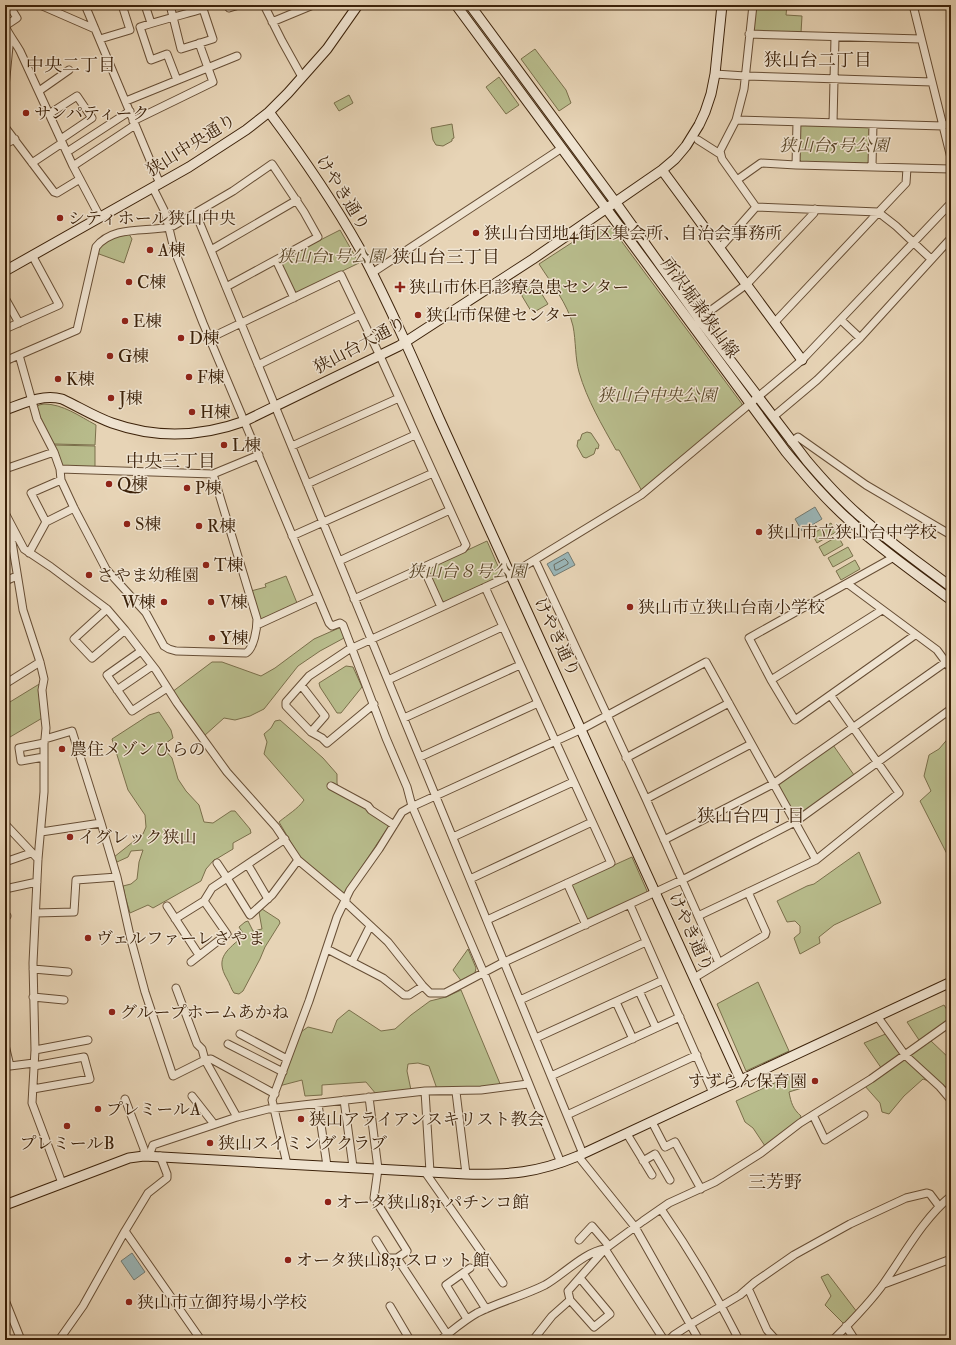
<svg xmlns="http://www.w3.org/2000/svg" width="956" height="1345" font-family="'IM FELL Double Pica','Noto Serif JP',serif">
<rect width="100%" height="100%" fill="#e7d4b6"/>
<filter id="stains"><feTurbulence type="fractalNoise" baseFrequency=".005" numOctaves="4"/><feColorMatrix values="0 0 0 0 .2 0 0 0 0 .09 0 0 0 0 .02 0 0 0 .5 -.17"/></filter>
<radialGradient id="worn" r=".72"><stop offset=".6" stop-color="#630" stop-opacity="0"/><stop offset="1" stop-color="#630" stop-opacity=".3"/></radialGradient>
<path fill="#b8bc8c" stroke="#7a6f4b" d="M755 5H787L786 15 802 16 801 33 755 32 753 30Z
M535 49 566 90 571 103 559 111 521 59Z
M499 77 519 105 506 114 486 87Z
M349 95 353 103 339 111 334 103Z
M452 124 454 138 452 139V141L443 146 436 145 433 140 431 128Z
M801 125 868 126 870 129V162L865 164 802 162 799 159V127Z
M599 225 611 227 742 404V407L642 491 619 450H616C602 425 587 400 579 372 575 358 576 341 573 326 568 304 551 283 539 264Z
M340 230 359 263 297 293 294 292 280 263 281 260Z
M129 234 132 239 124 263 99 254 98 252C101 239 117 237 129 234Z
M535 283 548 304 536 311H531L522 296V291Z
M44 404C63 404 79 416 96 425L95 445 54 444 40 418 37 407 39 405Z
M587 432 591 433 599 445 598 449 596 448 594 454 586 458 583 457 577 446 578 440H580L582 434Z
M54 445 95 446V467L63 466C59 461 58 451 54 445Z
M831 523 836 532 817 543 812 534Z
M838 536 843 545 824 556 819 547Z
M487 541 501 573 500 577 444 602H441L427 571 429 568Z
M848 547 853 556 833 567 828 558Z
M855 560 860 569 841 580 836 571Z
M286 576 297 603 262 619H259L251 591 266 587 265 584Z
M339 628 342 629 344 638 320 651 298 666 264 709 250 716 235 720 224 718 204 736 172 692 212 662H222L261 676 275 668 314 639Z
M346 666 353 667 362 687 341 713H337L320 687 319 683Z
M41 683 44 717 5 740V705Z
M159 712 171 730 173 738 166 743 165 750 172 758 178 779 186 791 199 805 204 822 213 823 231 811H235L250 829 251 833 233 843V849L213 861 206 869 201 881 153 908 148 905 130 913 125 896 123 886 131 884 137 879 139 862 143 850 131 851 128 857 117 862 114 857 143 834 146 827 145 815 128 790 112 739 149 715Z
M280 720 323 758 337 774V783L340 794 367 808 389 826 343 895 299 856 279 822C287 815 298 809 304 800L264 754 267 742 264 734 271 728 275 721Z
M951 735V852L947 854 920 801 931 791 924 776 929 755 939 749Z
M833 745 854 775 796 817 794 816 777 786 778 784Z
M859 852 881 903 834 925 819 937 820 943 800 954 794 938 800 933V926L795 921 787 922 777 901 807 886 814 884Z
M632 857 647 891 645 895 589 920 586 919 572 887V884Z
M262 909 279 920 280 923 265 947 260 959 243 991 239 994 234 993C231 989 230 984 227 979 214 957 228 950 244 935L239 927 245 922 248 921 253 931 262 929 259 912Z
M468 949 476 968 475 973 462 982 453 970Z
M758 982 789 1051 746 1071 717 1004Z
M461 990 501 1086 437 1089 429 1066 418 1063 408 1064 407 1071 411 1090 376 1094 366 1082 322 1085V1095L305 1096 302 1080 279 1086 298 1034 308 1027 332 1033 337 1020 349 1010 381 1031 395 1029 411 1015 430 1001 446 997Z
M944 1005 951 1016V1022L921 1043 907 1022Z
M888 1033 905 1058 930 1040 951 1060V1082L945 1087 923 1079 904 1096 889 1114 882 1112 880 1103 864 1085 884 1072 864 1043Z
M796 1073 802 1088 789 1092C791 1103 793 1109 801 1116L799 1121 765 1146 753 1128 745 1122 736 1101Z
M828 1274 857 1312 845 1325 825 1305 831 1296 821 1277Z"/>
<path fill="#9ab6b8" stroke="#747b72" d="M815 507 822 519 802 531 795 519Z
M568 552 575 565 554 576 547 564Z
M132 1253 145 1272 134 1280 121 1261Z"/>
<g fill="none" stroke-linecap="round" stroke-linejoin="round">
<path stroke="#6b6c61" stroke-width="1" d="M565 559 568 562V564L557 570H555L554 565Z"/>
<g stroke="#674e35" stroke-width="9">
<path id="street" d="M40 5 95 29
M85 5 160 184
M145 5 151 23
M170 5 181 49 213 39 203 9C182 15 161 20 140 27L151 60 167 54 177 80
M227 5 229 8 239 5
M264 5 282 41 302 77
M753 5 744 89 736 120 720 151 722 159 756 207 878 212 896 226 931 259
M913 5 951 158
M272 22 313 5
M5 26C9 35 15 42 20 51L73 166 100 217
M5 26 17 18 9 5
M749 34 921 39
M100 39 130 30 122 5
M715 74 745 76 932 82
M5 87 10 36
M39 91 69 70
M126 101 237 56
M49 114 77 96 92 118 61 139
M736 120 943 126 951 123
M133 121 213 82 199 43
M833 123 835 37
M5 127 54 192 57 193 80 179
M698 140 720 154
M5 144 15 139
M67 152 130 111
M32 163 62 143
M796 165 797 122
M73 166 135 125
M872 166 873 124
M737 180 761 163 796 165 951 169
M153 188 165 212 174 249 203 323 329 623 332 626 340 623 343 625 386 738 407 787 412 806 486 978 561 1163
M196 214 583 1154
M720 248 756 207
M211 250 297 200
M276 260 294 298
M372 273 562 148
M5 298 19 323
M699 319 747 284 814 213 815 209
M841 320 860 338
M775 322 906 183 907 168
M5 329 59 305 32 255
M210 338 341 275 380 356 466 545 463 549 354 599
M19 355 37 419 54 452 60 469 61 480 74 508 106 569 146 613 164 646 169 649 176 651 246 653C254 648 257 629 257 619L213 474
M5 361 77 330 96 247C114 224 149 233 173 226L233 191 272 164 304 212 318 237 226 287
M258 365 360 315
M773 417 817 380 860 338 951 238
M791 442 798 437 866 485 951 535
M292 446 399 398
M5 469 54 452
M60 469 213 474 259 455
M307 484 415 435
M5 513 24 549 51 567 107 609 125 630 156 670 177 703 227 772 276 827 298 860 346 900
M46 522 31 493 61 480
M12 528 11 533 12 542 23 610 40 662 44 679 42 690 46 728 45 739 44 743V792L38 859 33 963 35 1050 32 1103 62 1183
M292 536 433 473
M29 553 46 522 74 508
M894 557 749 638 771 680 795 720 915 635
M535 560 646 799 719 963
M339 561 450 510
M423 567 441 607
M5 581 17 576
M848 584 937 650 951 669
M485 587 611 863 487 920
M107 609 74 639 92 658 125 630
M257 625 318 597
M141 651 107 675 132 711 167 688
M388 680 502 627
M771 680 882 610
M5 684 40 662
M301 685 309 676 348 650 505 578 641 495 802 360 951 203
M301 685 325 716 311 732 286 706V702Z
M117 690 152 666
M404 718 520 665
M311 732 322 738 327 743 374 704
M45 739 72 731 101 823 117 877 131 940 145 992 173 1076 205 1060 211 1059 275 1094
M44 743 19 748 21 761 44 757
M420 757 538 703
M626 758 729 703
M331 786 368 806 371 810 394 825
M646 799 751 744
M5 824 38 859
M41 832 101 823
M453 837 573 782
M664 840 773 784 946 662
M5 862 31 853
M217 863 227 878 285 839
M248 865 268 899
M470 879 592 822
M567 883 586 925
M5 889 37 882
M345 902 388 942 423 986 430 993H445L500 964 686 878 795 822 951 709
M630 905 713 1093
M167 906 199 955
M36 913 74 912 76 880 117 877
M5 916H7
M698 916 816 860 899 793 831 696
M175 919 204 901
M327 949 383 978 404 995H409L423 986
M191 962 227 934 204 901 212 888 227 878 250 915 272 895 298 860
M352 962 370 926
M33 969 68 972
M694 978 765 935 766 932 748 892
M176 988 197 1044 202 1049 205 1060 237 1117
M639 991 656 1028
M33 997 64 1000
M520 1000 646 942
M616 1002 633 1039
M877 1016 905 1055 940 1087 951 1100
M240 1034 287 1059
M536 1038 663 980
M228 1044 283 1072
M5 1045 10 1066 34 1063
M35 1050 88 1040
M551 1076 680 1017
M33 1089 90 1079 84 1057 34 1066
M425 1091 430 1172
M456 1092 466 1174
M192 1096 214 1124
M369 1097 378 1169 374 1198 407 1251 397 1258H387L376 1240
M125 1099 144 1149V1156
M344 1100 353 1167
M318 1104 327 1166
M567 1115 697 1055
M813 1115 825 1140 864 1115
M652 1122 665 1147 675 1142 701 1189
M627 1134 652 1175
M149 1156 153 1145 237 1117 268 1109 425 1091 481 1090 528 1084
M578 1156 635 1227 699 1340
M643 1161 655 1154 670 1180
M287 1164 272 1100 309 1001 337 917 350 890 379 849 402 812 409 808 582 729 706 662 816 860
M425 1172 503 1283
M661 1209C690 1251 716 1294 739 1340
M125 1231 201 1340
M579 1240 592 1226 609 1246
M605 1249 664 1340
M397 1258 447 1334
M463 1273 486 1309
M884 1284 951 1259
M748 1288 767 1330 776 1340
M5 1300 21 1340
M570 1300 594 1327 610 1314 580 1278
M390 1306 410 1340
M467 1319 446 1285 470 1268
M846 1326 855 1340
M59 1340 83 1306 125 1231 148 1193 167 1178V1174L160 1156
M440 1340C452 1331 463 1321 477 1313 499 1302 523 1296 545 1285 563 1275 584 1252 605 1249
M533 1340 552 1316 570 1300 568 1291 605 1249 643 1221 669 1203 715 1182 761 1153 800 1123 871 1079 951 1022
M669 1340 674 1335 691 1324 740 1295 755 1282 794 1255 850 1224 906 1198 927 1193 930 1194 939 1206
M833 1340C850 1323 870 1303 884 1283 905 1253 923 1219 951 1196"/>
</g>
<g stroke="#3c220a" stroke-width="11">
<path id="secondary" d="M456 5 786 452C806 476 826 500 850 521 881 550 917 574 951 600
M470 5 616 203 699 319 807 461C824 481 841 500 861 517 889 542 921 564 951 587
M269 112C302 156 333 201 360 249 389 304 414 361 439 418L741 1081
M662 170 802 360
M5 271 189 167 246 130 269 112 288 93 327 49 358 5
M5 410C24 403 42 394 62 399 79 407 95 417 112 423 157 439 201 437 245 421L399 346 533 259 662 170 675 159 686 146 699 125 705 112 711 94 715 74 722 5
M5 1205 129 1158 144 1156 466 1174C510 1175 537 1173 578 1156L951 982"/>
</g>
<use href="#street" stroke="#efe3d0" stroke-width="7"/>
<use href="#secondary" stroke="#efe3d0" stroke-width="9"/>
</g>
<g fill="#8f2418" stroke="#efe3d0" stroke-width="1.5">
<circle cx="26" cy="113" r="4"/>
<circle cx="60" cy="218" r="4"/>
<circle cx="476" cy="233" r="4"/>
<circle cx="150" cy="250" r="4"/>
<circle cx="129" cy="282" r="4"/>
<path d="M398 281h4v4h4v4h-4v4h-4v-4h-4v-4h4z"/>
<circle cx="418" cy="315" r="4"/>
<circle cx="125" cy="321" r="4"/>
<circle cx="181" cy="338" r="4"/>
<circle cx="110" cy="356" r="4"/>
<circle cx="189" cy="377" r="4"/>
<circle cx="58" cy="379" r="4"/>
<circle cx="111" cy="398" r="4"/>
<circle cx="192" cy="412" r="4"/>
<circle cx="224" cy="445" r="4"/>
<circle cx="109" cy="484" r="4"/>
<circle cx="187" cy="488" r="4"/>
<circle cx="127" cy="524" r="4"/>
<circle cx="199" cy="526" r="4"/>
<circle cx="759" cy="532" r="4"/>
<circle cx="206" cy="565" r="4"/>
<circle cx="89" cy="575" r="4"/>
<circle cx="164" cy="602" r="4"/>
<circle cx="211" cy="602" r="4"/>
<circle cx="630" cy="607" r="4"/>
<circle cx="212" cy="638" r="4"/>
<circle cx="62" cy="749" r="4"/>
<circle cx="70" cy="837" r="4"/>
<circle cx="88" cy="938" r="4"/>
<circle cx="112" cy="1012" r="4"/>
<circle cx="815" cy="1081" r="4"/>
<circle cx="98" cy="1109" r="4"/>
<circle cx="301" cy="1119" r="4"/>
<circle cx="67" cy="1126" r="4"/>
<circle cx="210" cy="1143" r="4"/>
<circle cx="328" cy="1202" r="4"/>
<circle cx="288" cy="1260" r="4"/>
<circle cx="129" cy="1302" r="4"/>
</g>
<g text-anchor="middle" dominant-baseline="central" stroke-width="3" stroke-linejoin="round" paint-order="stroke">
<g font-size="17" fill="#3c220a" stroke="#efe3d0" text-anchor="start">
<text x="34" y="113">サンパティーク</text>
<text x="68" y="218">シティホール狭山中央</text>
<text x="484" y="233">狭山台団地4街区集会所、自治会事務所</text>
<text x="158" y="250">A棟</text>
<text x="137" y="282">C棟</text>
<text x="409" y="287">狭山市休日診療急患センター</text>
<text x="426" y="315">狭山市保健センター</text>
<text x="133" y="321">E棟</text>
<text x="189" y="338">D棟</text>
<text x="118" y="356">G棟</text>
<text x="197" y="377">F棟</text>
<text x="66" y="379">K棟</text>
<text x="119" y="398">J棟</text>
<text x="200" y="412">H棟</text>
<text x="232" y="445">L棟</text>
<text x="117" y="484">Q棟</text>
<text x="195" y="488">P棟</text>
<text x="135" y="524">S棟</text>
<text x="207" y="526">R棟</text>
<text x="767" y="532">狭山市立狭山台中学校</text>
<text x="214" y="565">T棟</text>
<text x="97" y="575">さやま幼稚園</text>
<text x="156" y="602" text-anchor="end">W棟</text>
<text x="219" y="602">V棟</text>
<text x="638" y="607">狭山市立狭山台南小学校</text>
<text x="220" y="638">Y棟</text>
<text x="70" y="749">農住メゾンひらの</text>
<text x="78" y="837">イグレック狭山</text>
<text x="96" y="938">ヴェルファーレさやま</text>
<text x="120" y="1012">グループホームあかね</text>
<text x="807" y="1081" text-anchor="end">すずらん保育園</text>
<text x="106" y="1109">プレミールA</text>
<text x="309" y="1119">狭山アライアンスキリスト教会</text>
<text x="67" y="1143" text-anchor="middle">プレミールB</text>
<text x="218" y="1143">狭山スイミングクラブ</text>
<text x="336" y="1202">オータ狭山831 パチンコ館</text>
<text x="296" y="1260">オータ狭山831 スロット館</text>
<text x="137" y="1302">狭山市立御狩場小学校</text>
</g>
<g font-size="17" fill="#3c220a" stroke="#efe3d0">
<text transform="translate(191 145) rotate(-32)">狭山中央通り</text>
<text transform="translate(343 193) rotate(58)">けやき通り</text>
<text transform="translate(700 308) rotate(54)">所沢堀兼狭山線</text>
<text transform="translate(360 345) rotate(-28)">狭山台大通り</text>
<text transform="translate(557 637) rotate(65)">けやき通り</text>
<text transform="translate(691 932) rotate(66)">けやき通り</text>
</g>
<g font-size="17" font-style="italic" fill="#5b482a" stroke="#efe3d0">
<text x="834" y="145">狭山台5号公園</text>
<text x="331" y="256">狭山台1号公園</text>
<text x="657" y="395">狭山台中央公園</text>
<text x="467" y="571">狭山台８号公園</text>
</g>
<g font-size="18" fill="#3c220a" stroke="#efe3d0">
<text x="818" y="60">狭山台二丁目</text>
<text x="71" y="65">中央二丁目</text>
<text x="446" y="257">狭山台三丁目</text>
<text x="171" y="461">中央三丁目</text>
<text x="751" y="816">狭山台四丁目</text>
<text x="775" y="1182">三芳野</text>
</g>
</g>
<rect width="956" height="1345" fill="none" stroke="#e7d4b6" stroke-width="20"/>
<rect x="6" y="6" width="944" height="1333" fill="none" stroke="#3c220a" stroke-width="2"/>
<rect x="10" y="10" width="936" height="1325" fill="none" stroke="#3c220a"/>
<rect width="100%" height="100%" filter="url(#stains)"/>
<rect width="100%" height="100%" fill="url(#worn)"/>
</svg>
